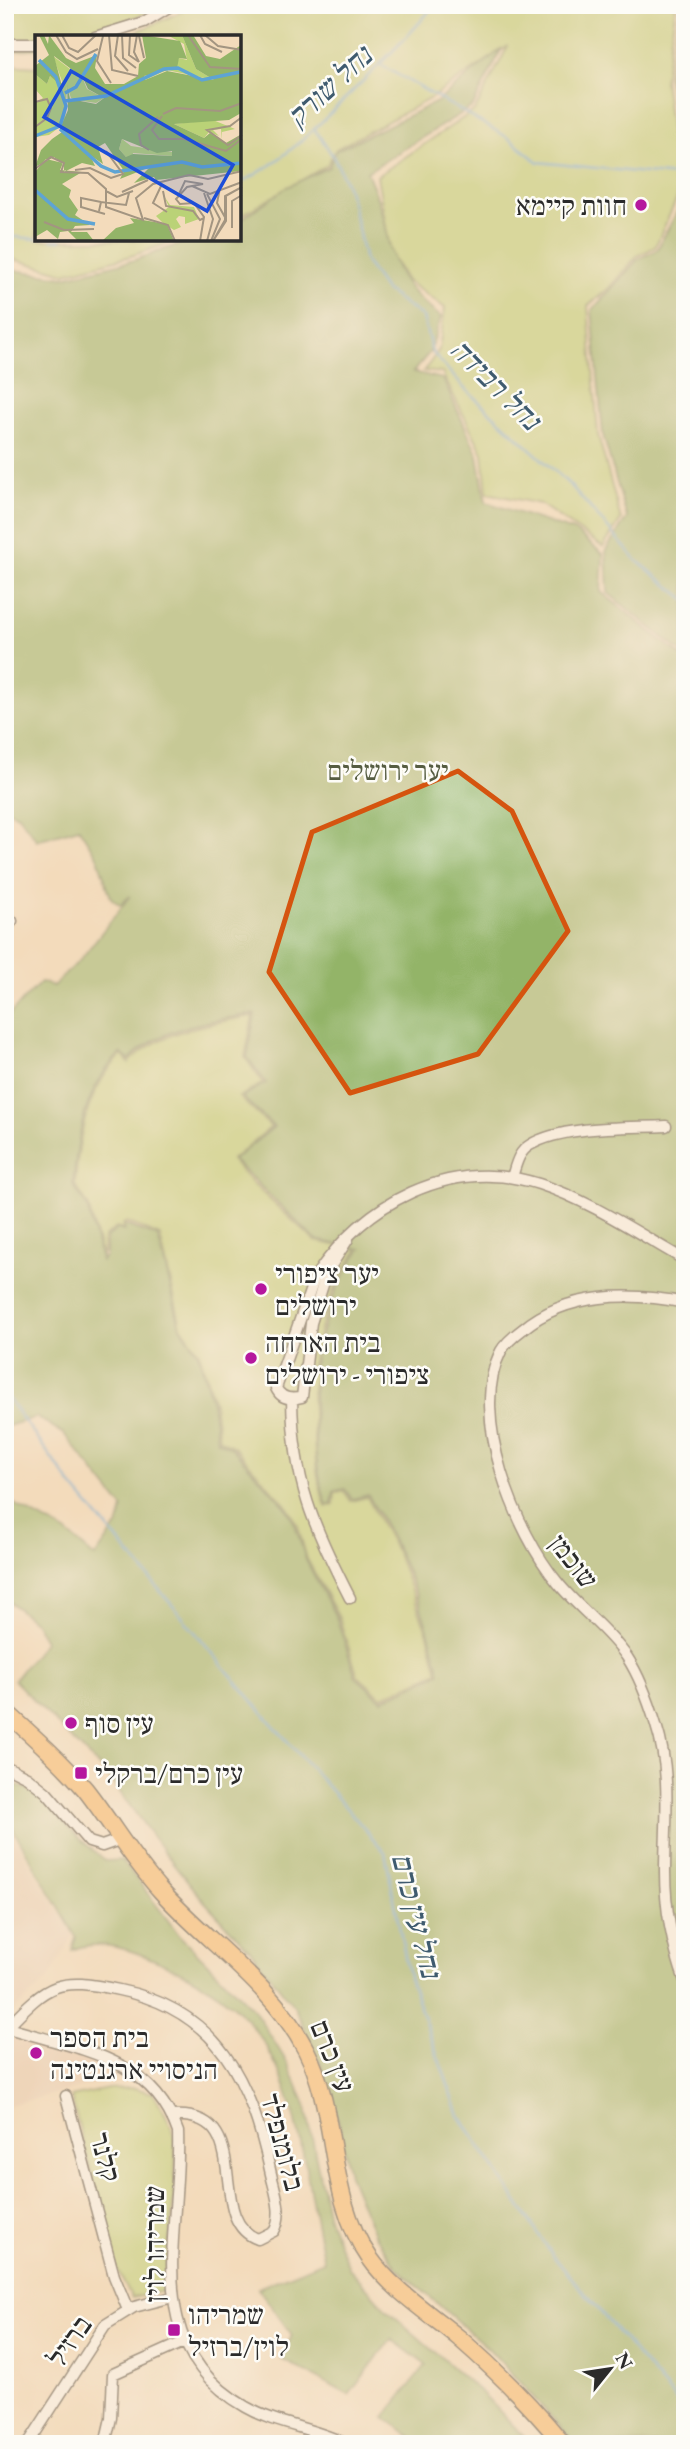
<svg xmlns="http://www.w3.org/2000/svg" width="690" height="2449" font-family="'EB Garamond','Frank Ruhl Libre',serif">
<rect width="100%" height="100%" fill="#fdfcf7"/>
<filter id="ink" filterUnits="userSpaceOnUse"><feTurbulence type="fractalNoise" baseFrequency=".0143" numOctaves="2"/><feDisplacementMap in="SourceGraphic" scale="14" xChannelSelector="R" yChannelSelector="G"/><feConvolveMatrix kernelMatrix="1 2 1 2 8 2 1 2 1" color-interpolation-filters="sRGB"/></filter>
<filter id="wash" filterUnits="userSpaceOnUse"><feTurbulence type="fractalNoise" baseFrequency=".00686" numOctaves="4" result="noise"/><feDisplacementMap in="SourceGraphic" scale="28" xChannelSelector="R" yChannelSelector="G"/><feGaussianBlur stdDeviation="1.57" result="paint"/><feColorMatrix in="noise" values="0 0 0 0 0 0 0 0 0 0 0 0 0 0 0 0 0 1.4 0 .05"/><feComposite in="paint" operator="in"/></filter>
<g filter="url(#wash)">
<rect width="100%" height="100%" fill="#f3dbbb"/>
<path fill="#e9ceb7" d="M5 1822 73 1936 49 1978 5 2019Z
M5 2034 128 2073 119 2078 5 2106Z"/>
<path fill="#bad277" stroke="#727e51" stroke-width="2" d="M5 5H163C114 28 91 37 37 37V48L5 52Z
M196 5H676L664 80 679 194 655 247 637 256 609 288 588 306 598 435 621 520 603 547 540 504 487 493 483 453 442 373 424 371 439 350 445 308 407 281 391 254 377 176 475 110 508 46 433 97 336 149 327 165 240 216V37H125Z
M5 65 37 67V240H177L131 256 65 273 5 257Z
M253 1016 245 1057 263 1083 239 1097 271 1127 231 1160 253 1184 315 1241 358 1250C329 1286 320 1325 311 1369L315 1377 312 1387C314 1427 312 1468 326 1507L334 1504 335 1493 344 1491 351 1501 367 1497 396 1551 428 1634 438 1672 382 1697 358 1676 339 1618 307 1559 297 1523 287 1506 234 1447 219 1439 214 1403 199 1352 181 1326 160 1236 127 1222 123 1224V1230L117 1227 104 1237 102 1258 88 1205 75 1185C78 1140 86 1088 122 1055L129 1063C159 1030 212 1023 253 1016Z
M134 2088 153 2093C160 2105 169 2118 173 2132 181 2169 167 2250 164 2291L132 2298 117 2270 71 2097 108 2089Z"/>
<path fill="#93b468" stroke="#5f704a" stroke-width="2" fill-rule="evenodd" d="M681 5H685V179L668 76Z
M502 48 473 106 367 172C397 235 375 268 441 317L430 352 413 372 443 379 478 455 486 502 576 532 603 554 601 592 685 659V2444H576L490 2350 397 2268 375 2236 349 2175 339 2124 320 2062 295 2008 250 1950 204 1901 165 1853 107 1775 14 1680 45 1641 35 1623 5 1598V1499L66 1532 95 1557 119 1523 123 1508 64 1434 37 1417 8 1426 5 1422V1019L41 982 53 986 80 960 130 896 120 905 111 898 98 858 79 828 37 840 18 815 5 809V269L64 277 135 260 191 240H240V220L287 187 329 167 335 151 437 102ZM255 1014 247 1057 266 1083 242 1097 274 1127 233 1160 316 1240 361 1249C332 1286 323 1324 313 1369L317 1377 314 1387C315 1427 313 1467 327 1505L332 1503 334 1491 345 1489 352 1499 368 1495C401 1550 425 1611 440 1673L382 1700 356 1677 337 1619 306 1560 295 1524 286 1507 232 1448 217 1440 212 1403 198 1353 180 1326 158 1237 125 1225 124 1231 117 1229 106 1238V1256L101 1261 87 1206 73 1185C77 1139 84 1087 121 1053L129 1060C159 1027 214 1020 255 1014Z
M685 196V655L608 593 606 550 627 518 603 435 592 310 638 259 657 250Z
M5 1781 34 1791 79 1838 106 1861 122 1860 180 1936 254 2010 288 2064 306 2107 328 2218 349 2268 386 2309 484 2395 531 2444H421L385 2417 426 2365 391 2339 349 2395 281 2359 292 2335 258 2288 324 2261C304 2181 304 2086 247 2020 224 1993 190 1976 159 1962 132 1950 100 1938 72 1950L76 1937 5 1815Z"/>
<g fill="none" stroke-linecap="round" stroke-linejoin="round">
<path stroke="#5ea4d4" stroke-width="2.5" d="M379 64 507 137 538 162 685 177
M314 129C352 177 352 204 365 261L385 290 423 317 432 352 464 388 571 486 636 560 685 599
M240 183C289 159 325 118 364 80 388 55 413 33 434 5
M5 236 37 239
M52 240H61
M5 1395 74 1488 261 1711 385 1852 409 1977 459 2115 553 2256 685 2411"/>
</g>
</g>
<g filter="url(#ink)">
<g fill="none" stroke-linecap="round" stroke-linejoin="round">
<g stroke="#494541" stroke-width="13">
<path id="street" d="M95 37 144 22 172 5
M5 44H37
M5 930 12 921
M512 1177C516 1165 518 1152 530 1145 563 1125 628 1128 666 1126
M348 1239 327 1272 311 1323 302 1397C291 1400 281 1399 276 1388L315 1277C364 1203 449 1156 539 1184 589 1200 639 1234 685 1260
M685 1303C631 1292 567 1292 523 1329 515 1335 506 1342 501 1351 468 1415 516 1533 558 1583 579 1609 608 1629 627 1657 640 1677 649 1702 656 1725 672 1774 665 1821 665 1872 665 1909 672 1945 685 1981
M292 1399C293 1481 313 1526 350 1598
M5 1766 27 1777 46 1792 89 1842 102 1846 119 1840
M5 2027C75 2049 151 2055 178 2132 182 2232 137 2345 246 2407 277 2425 315 2428 346 2444
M7 2027C49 1983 58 1977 119 1990 219 2010 251 2082 271 2174 275 2192 284 2214 274 2231L258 2239C203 2220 258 2111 173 2116
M66 2096 114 2276 128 2310
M28 2444 105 2325 134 2307 173 2297
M105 2444 111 2418 113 2374 184 2342"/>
</g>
<g stroke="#494541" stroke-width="19">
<path id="primary" d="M5 1711C33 1736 61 1761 85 1789 111 1822 132 1859 161 1891 210 1945 272 1984 306 2050 339 2114 326 2196 369 2257 391 2289 429 2313 459 2338 497 2371 531 2405 563 2444"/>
</g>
<use href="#street" stroke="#fff" stroke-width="10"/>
<use href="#primary" stroke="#fdbc6f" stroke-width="16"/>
</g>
</g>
<path d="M0 0H690V2449H0ZM458 771 512 811 568 931 478 1054 350 1093 269 972 312 832Z" fill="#f3dbbb" fill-opacity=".55" fill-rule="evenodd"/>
<path fill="none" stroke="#d5540f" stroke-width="5" stroke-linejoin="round" d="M458 771 512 811 568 931 478 1054 350 1093 269 972 312 832Z"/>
<g fill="#b5179e" stroke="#fdfcf7" stroke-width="2.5">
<circle cx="641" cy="205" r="7"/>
<circle cx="261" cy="1289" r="7"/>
<circle cx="251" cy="1358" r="7"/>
<circle cx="71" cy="1723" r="7"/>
<rect x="74" y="1766" width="14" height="14" rx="3.5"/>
<circle cx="36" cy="2053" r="7"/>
<rect x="167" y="2323" width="14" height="14" rx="3.5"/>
</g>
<g text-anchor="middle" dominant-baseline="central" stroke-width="5" stroke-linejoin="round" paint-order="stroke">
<g font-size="28" fill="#2b2b2b" stroke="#fdfcf7" text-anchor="start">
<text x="627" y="205" text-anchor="end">חוות קיימא</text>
<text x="275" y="1273">יער ציפורי<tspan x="275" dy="32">ירושלים</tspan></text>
<text x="265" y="1342">בית הארחה<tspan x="265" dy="32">ציפורי - ירושלים</tspan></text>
<text x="85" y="1723">עין סוף</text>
<text x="95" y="1773">עין כרם/ברקלי</text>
<text x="50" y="2037">בית הספר<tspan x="50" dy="32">הניסויי ארגנטינה</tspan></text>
<text x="188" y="2314">שמריהו<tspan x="188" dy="32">לוין/ברזיל</tspan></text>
</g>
<g font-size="28" fill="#565d42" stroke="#fdfcf7">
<text x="388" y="770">יער ירושלים</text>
</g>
<g font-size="28" fill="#2b2b2b" stroke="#fdfcf7">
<text transform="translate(574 1561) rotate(52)">שוכמן</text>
<text transform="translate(333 2056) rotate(68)">עין כרם</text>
<text transform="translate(283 2142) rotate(75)">בלומנפלד</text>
<text transform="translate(106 2157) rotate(75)">קלנר</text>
<text transform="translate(154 2244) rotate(-90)">שמריהו לוין</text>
<text transform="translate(69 2341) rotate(-55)">ברזיל</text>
</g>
<g font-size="30" font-style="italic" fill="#3f5b6f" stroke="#fdfcf7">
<text transform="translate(329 86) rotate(-43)">נחל שורק</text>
<text transform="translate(496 384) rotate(45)">נחל רבידה</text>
<text transform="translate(417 1915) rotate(76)">נחל עין כרם</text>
</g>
</g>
<g transform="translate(35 35)">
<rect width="206" height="206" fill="#f3dbbb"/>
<path d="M132 0H147L161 34 179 45 132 35 110 45V41L140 33 144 23 152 25 149 9ZM18 21 48 44 52 54 69 63 61 68 41 65 36 63 32 51 30 88 14 100 0 102V68L8 63 0 54V39L12 49 15 41 28 49ZM178 85 200 94 187 97V105L186 94 178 95 184 101 174 97 169 103 139 89ZM87 104 96 111 137 117V121L98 118 97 123 91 122 84 114ZM129 161 135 170 159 172 164 184 150 189V182L144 181 141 184 146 192 139 195 128 188 121 181 134 172Z" fill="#bad277"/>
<path d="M4 0H9L13 9 14 0 31 23 41 28 62 20 60 33 70 49H89L103 41 104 29 111 23 107 0 145 6 152 24 144 23 142 33 109 41 110 45 132 36 179 45 161 34 147 0H158L171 21 185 24 206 10V78L194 85 139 89 169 103 175 98 191 108 205 100 206 136 121 145 119 142 99 148 115 132 85 144 89 136 70 108 63 112 68 129 55 120 60 131 47 128 29 137V130L19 122 0 132 6 115 17 104 27 97 32 101 25 94 33 75 32 50 35 64 61 69 69 63 53 54 48 43 19 21 27 51 15 41 12 49 0 39V31L14 20ZM87 104 122 118 137 116V121L98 119 91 122 84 114ZM11 124 28 128 25 135 47 137 27 149 36 155 34 162 43 175 40 180 55 190 40 191 36 197H52L59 206H43L33 196 25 197 23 204 12 195 0 202V137ZM95 183 132 189 139 206H67L81 193 99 188Z" fill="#93b468" fill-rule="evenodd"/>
<path fill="none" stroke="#5ea4d4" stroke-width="3.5" d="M30 58 41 52 61 19M30 66 71 61 129 34 143 33 167 45 205 37M25 94 66 131 80 137 147 127 167 132 207 128M0 101 25 91 31 71 21 42 4 25M0 155 33 184 60 189"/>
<path fill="none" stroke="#a39581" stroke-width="2" d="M21 0 31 17 42 24 63 14M27 0 34 13 43 17 61 0M74 0 77 35 103 41M83 0 80 21 93 36M87 0 88 23 101 33M95 0 94 20 104 27M102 0 99 17 104 27M153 0 175 32 207 34M165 0 170 9 187 17M170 0 183 11 207 15M68 1 62 26 76 48M104 1 109 23M0 67 12 64 16 73 12 83 0 92M128 79 141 73 185 76 207 68M127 81 117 95 124 104H149L191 116 207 104M207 82 195 91 172 95 193 110 207 100M114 115 106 110 104 99 123 82M0 134 16 122 29 128 26 137 53 138 71 154V172L108 185 101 163 118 149 154 140 173 144 207 136M40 135 55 133 76 143 88 139 71 116M127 149 118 168 132 177M157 151 175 159 207 147M185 153 182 168 191 184M71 156 82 162 98 156M128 156 131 171 158 176 165 185 169 183M87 157 113 145M169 158 178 184 172 206M144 159 150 146 168 149 152 152 141 164 145 169 159 168 169 182 165 206M172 159 185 184 176 206M66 167 46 163V172L70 179M64 176 66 167 91 170 94 158M109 183 133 190 140 206M9 187 29 195 59 194M197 193V166L207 160M178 206 190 185V161L207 152M178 206 191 186V161L207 152"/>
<path fill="#1d4ed8" fill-opacity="0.15" stroke="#1d4ed8" stroke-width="3.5" d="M36 36 198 130 172 176 9 82Z"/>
<rect width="206" height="206" fill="none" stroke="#2b2b2b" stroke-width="3.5"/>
</g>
<rect width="690" height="2449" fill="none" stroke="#fdfcf7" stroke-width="28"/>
<g transform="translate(610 2369) rotate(60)" stroke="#fdfcf7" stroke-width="5" paint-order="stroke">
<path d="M0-5L12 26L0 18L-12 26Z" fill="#2b2b2b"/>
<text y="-10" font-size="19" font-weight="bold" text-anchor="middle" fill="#2b2b2b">N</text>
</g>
</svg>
